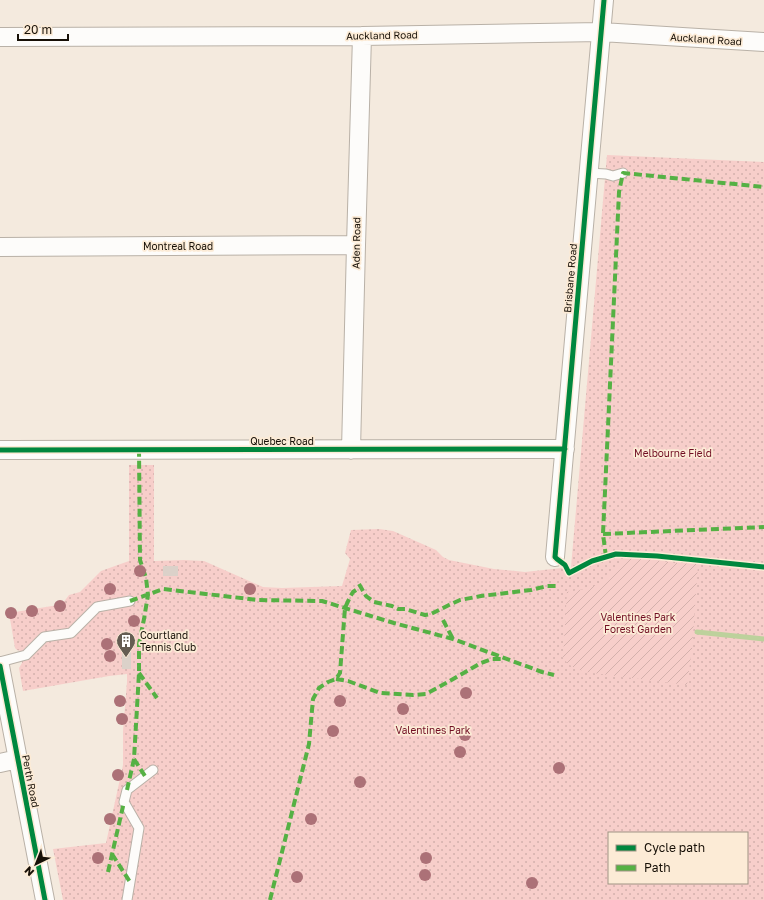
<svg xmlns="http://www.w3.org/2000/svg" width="764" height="900" font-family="'Golos Text',sans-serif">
<defs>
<pattern id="park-dots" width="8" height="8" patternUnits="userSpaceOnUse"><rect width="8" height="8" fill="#f7ceca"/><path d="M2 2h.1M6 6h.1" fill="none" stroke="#d3b0ac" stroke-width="1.8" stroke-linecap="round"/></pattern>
<pattern id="garden-furrows" width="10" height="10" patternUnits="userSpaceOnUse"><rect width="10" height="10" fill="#f7ceca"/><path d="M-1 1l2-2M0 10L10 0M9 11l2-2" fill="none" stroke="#d3b0ac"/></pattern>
</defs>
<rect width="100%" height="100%" fill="#f4eade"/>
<path fill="url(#park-dots)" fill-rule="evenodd" d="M607 155 764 162V900H63L53 849 106 843 123 765V731L127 682V674L109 676 23 691 19 668 22 663 21 651 17 650 15 648 9 613 58 605 63 603 69 595 80 592 101 571 129 561V465H154V561L184 560 204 561 263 587 282 588 342 586 350 559 345 553 351 530 379 529 393 531 436 550 443 557 449 560 494 569 525 572 571 567ZM609 833H747V883H609Z"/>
<path fill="url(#garden-furrows)" d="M628 558 648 559 675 563 698 564 692 649 687 685 585 672C576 669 569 666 563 658L567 592 585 589 599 584 609 572 619 564Z"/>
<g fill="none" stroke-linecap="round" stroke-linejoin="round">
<path stroke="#bdd19c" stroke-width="5" d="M697 632 764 639"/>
</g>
<path fill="#dbd1c9" d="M163 566H178V576H163Z
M122 647H131V669H122Z"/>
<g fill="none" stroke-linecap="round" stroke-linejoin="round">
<g stroke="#b9b1a7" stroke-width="11">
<path id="lane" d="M588 173 606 174 613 176 623 173
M0 662 26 655 44 637 71 633 97 607 130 601
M127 900 139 828 124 802 127 790 153 770"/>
</g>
<g stroke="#b9b1a7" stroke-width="20">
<path id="street" d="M0 37 362 36 601 32 764 42
M0 247 356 245
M0 450C188 449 376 451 565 449
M351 450 356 245 362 36
M555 557 590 157 604 0
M0 666 45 900
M0 763 18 759"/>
</g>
<use href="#lane" stroke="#fdfcfa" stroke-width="9"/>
<use href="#street" stroke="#fdfcfa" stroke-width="18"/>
<path stroke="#55b144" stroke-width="4" stroke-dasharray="8 4" stroke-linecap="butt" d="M603 534 764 527
M606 557 603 534 619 192 623 173 764 187
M359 584 366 596 374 602 392 606 398 609H405L425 615 431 614 449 605 460 600 481 596 531 590 547 586H556
M130 601 163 589 258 600 322 601 394 623 453 639 542 672 554 675
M443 620 453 639
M139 673 157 698
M336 679 348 681 380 693 413 695 426 694 439 687 481 663 492 659H502
M134 759 145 776
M127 790 134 759 139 673V644L144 619 148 595 146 578 140 560 139 449
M112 854 130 882
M108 872 124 802
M270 900 309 744 313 699 319 688 328 682 336 679 340 673 345 608 350 597 353 592 356 590"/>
<g stroke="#fcebd6" stroke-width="8">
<path id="cycleway" d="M604 0 590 157 555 557 557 559 565 565 569 573 592 561 616 554 657 556 764 567
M0 450C188 449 376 451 565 449
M0 666 45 900"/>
</g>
<use href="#cycleway" stroke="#00873e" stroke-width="5"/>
</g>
<g fill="#ac7177">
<circle cx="140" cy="571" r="6"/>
<circle cx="110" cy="589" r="6"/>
<circle cx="250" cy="589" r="6"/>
<circle cx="60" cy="606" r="6"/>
<circle cx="32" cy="611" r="6"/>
<circle cx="11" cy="613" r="6"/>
<circle cx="134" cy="621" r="6"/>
<circle cx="124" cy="639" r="6"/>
<circle cx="107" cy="644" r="6"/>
<circle cx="110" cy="656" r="6"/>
<circle cx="466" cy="693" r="6"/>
<circle cx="120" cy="701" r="6"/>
<circle cx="340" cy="701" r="6"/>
<circle cx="403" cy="709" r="6"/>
<circle cx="122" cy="719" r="6"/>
<circle cx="333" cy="731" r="6"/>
<circle cx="465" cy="735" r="6"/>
<circle cx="460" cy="752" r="6"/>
<circle cx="559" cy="768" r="6"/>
<circle cx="118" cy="775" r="6"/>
<circle cx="360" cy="782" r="6"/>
<circle cx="110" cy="819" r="6"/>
<circle cx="311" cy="819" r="6"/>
<circle cx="98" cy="858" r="6"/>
<circle cx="426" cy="858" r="6"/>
<circle cx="425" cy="875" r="6"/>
<circle cx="297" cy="877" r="6"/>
<circle cx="532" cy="883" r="6"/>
</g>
<defs>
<g id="building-pin" transform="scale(1)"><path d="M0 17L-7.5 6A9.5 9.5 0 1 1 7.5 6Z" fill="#645c52" stroke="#fcebd6"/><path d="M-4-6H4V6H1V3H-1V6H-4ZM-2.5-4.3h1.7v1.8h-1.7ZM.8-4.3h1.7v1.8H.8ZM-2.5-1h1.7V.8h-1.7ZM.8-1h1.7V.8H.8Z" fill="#fff"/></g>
</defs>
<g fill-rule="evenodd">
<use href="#building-pin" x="126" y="641"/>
</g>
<g text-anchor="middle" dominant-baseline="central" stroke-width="3.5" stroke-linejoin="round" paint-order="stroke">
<g font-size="10" fill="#171007" stroke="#fcebd6">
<text transform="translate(382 35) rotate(-1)">Auckland Road</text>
<text transform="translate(706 39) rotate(4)">Auckland Road</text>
<text transform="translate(356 243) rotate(-89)">Aden Road</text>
<text x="178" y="246">Montreal Road</text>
<text transform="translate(570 278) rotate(-85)">Brisbane Road</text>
<text x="282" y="441">Quebec Road</text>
<text transform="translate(31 781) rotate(79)">Perth Road</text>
</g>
<g font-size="10" fill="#710e23" stroke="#fcebd6">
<text x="673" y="453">Melbourne Field</text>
<text x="638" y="617">Valentines Park<tspan x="638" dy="12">Forest Garden</tspan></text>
<text x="433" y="730">Valentines Park</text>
</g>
<g font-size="10" fill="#171007" stroke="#fcebd6" text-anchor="start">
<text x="140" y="635">Courtland<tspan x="140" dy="12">Tennis Club</tspan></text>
</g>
</g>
<rect x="608" y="832" width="140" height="52" fill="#fcebd6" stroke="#a09383"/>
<rect x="616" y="845" width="20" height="6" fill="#00873e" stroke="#a09383"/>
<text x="644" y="852" font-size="12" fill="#171007">Cycle path</text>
<rect x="616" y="865" width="20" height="6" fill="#55b144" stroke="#a09383"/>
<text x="644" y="872" font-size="12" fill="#171007">Path</text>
<g transform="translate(36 864) rotate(223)" stroke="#fcebd6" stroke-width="3" paint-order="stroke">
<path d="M0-3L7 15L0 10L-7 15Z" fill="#171007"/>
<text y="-6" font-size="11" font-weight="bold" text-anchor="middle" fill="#171007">N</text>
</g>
<path d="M18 34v6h50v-6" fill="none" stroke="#171007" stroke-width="2"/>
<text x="24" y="34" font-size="12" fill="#171007" stroke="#fcebd6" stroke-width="3" paint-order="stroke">20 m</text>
</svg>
